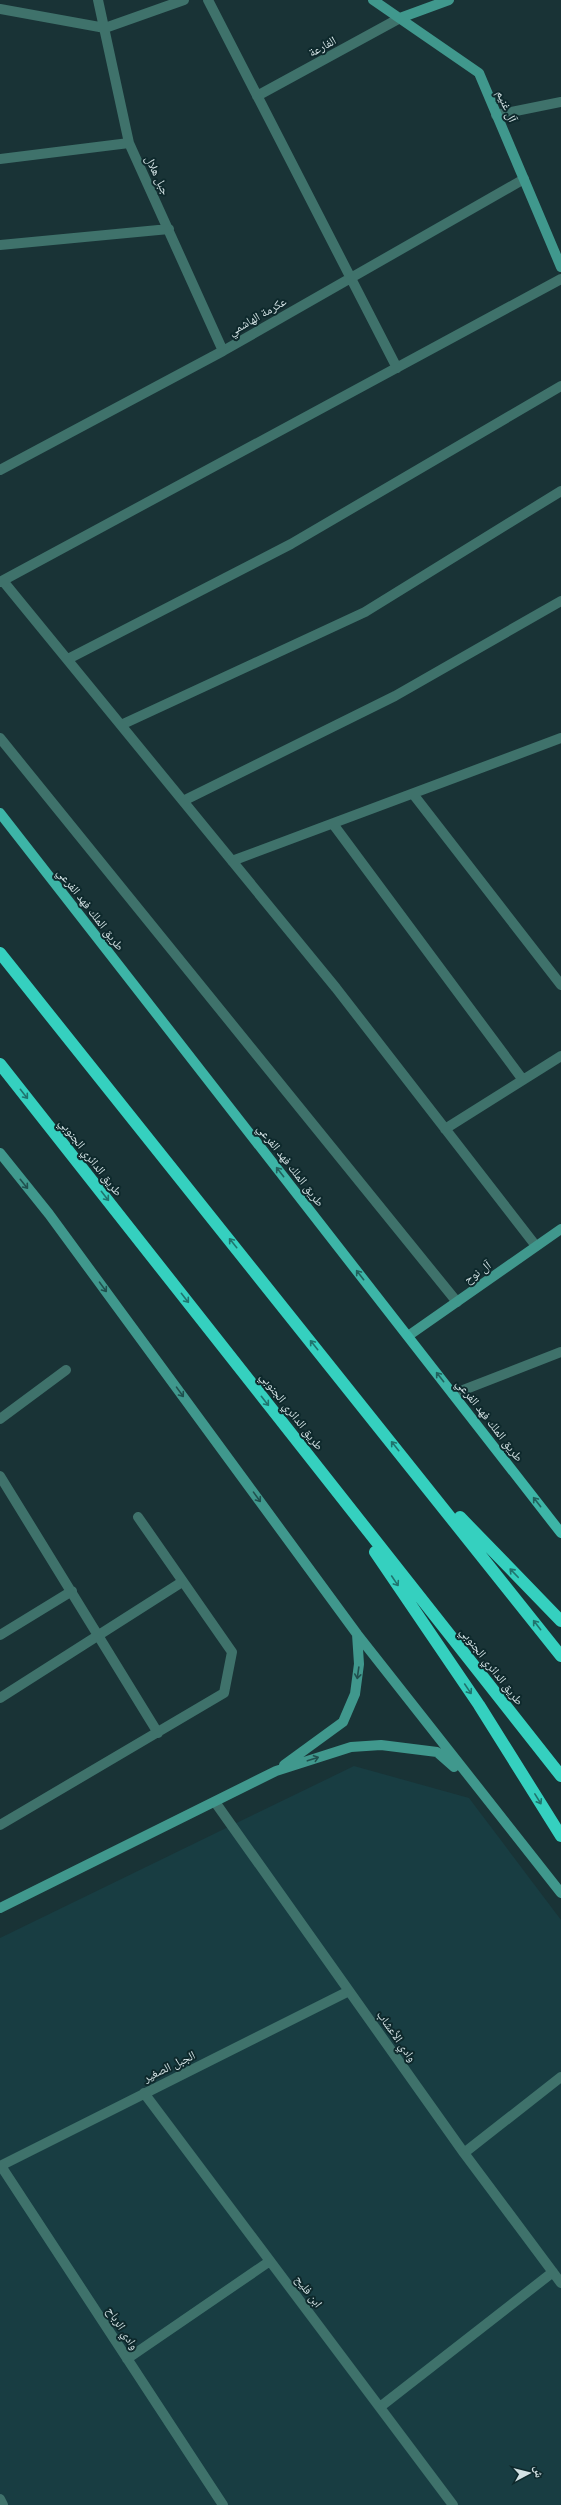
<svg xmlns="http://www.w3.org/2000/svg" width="561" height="2505" font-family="'Open Sans','Noto Naskh Arabic',sans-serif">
<rect width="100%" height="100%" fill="#193336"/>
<path fill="#183d42" d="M354 1766 469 1798 561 1920V2505H0V1938Z"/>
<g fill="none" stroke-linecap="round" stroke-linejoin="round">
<path stroke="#3f726b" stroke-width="10" d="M0 1419 66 1370
M0 1476 158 1733
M0 1635 72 1591
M0 1698 182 1582
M0 1825 224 1693 232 1652 138 1517"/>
<path stroke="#3f726b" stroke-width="10" d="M98 0 129 143 223 351
M208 0 397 368
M0 9 105 28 184 0
M257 96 400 18
M496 115 561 102
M0 159 129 143
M0 245 169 229
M0 470 223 351 524 179
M3 581 336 988 536 1246
M0 582 561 279
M68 659 291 544 561 386
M121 725 365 612 561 491
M0 738 457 1302
M413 794 561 985
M183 801 395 696 561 601
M333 824 523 1080
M232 861 561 738
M445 1129 561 1056
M453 1394 561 1352
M215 1802 464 2153 561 2283
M144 2093 453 2505
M464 2153 561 2077
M0 2166 349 1991
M1 2166 223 2505
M127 2359 270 2261
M380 2407 553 2272
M0 2499 3 2505"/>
<path stroke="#40988d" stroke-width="10" d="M373 0 479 73 561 267
M400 18 449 0
M0 1153 49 1214 357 1634 561 1893
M408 1336 561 1229
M284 1765 343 1722 355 1694 359 1664 357 1634
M0 1908 276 1771 351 1747 381 1745 437 1752 454 1767"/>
<path stroke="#3db5a7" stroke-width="10" d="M0 813 561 1533"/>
<path stroke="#35d0bf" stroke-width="12" d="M0 953 561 1656
M0 1064 561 1776
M460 1517 561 1621
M375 1552 479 1705 561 1836"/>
</g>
<defs><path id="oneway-shaft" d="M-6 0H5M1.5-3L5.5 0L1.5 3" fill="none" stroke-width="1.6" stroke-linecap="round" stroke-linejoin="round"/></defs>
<g stroke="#20746e">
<use href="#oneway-shaft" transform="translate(24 1094) rotate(52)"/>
<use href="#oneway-shaft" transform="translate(105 1196) rotate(52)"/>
<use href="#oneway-shaft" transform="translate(233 1243) rotate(-129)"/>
<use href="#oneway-shaft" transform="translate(185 1298) rotate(52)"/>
<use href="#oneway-shaft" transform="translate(314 1345) rotate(-129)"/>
<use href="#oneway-shaft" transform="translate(265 1401) rotate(52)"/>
<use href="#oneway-shaft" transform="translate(395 1446) rotate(-129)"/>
<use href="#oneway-shaft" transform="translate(514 1573) rotate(-134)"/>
<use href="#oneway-shaft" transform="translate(395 1581) rotate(56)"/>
<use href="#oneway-shaft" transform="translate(537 1625) rotate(-128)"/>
<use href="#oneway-shaft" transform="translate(468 1689) rotate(56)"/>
<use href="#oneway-shaft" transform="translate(538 1799) rotate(58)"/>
</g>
<g stroke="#21615d">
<use href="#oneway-shaft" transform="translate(280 1172) rotate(-128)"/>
<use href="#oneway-shaft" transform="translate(360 1275) rotate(-128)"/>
<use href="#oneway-shaft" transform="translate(440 1377) rotate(-128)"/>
<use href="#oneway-shaft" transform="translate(537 1502) rotate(-128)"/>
</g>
<g stroke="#20504e">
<use href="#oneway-shaft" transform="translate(24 1184) rotate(51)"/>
<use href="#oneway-shaft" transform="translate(103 1287) rotate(54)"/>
<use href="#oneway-shaft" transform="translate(180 1392) rotate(54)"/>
<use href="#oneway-shaft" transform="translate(257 1497) rotate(54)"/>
<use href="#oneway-shaft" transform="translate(358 1673) rotate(98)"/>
<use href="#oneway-shaft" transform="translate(313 1759) rotate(-18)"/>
</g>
<g text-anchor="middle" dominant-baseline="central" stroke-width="4" stroke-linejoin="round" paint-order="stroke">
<g font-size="12" fill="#d3e2e4" stroke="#0e292c">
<text transform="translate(322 46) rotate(-29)">الفارعة</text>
<text transform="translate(507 106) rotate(67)">آل غنيم</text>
<text transform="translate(158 175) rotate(65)">جبل هلال</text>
<text transform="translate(257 316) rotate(-30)">عكرمة الهاشمي</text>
<text transform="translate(91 909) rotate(52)">طريق الملك فهد الفرعي</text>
<text transform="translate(91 1157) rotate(52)">طريق الدائري الجنوبي</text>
<text transform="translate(291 1165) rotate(52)">طريق الملك فهد الفرعي</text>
<text transform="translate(477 1272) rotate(-35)">آل نوح</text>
<text transform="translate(292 1411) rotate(52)">طريق الدائري الجنوبي</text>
<text transform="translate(490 1420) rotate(52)">طريق الملك فهد الفرعي</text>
<text transform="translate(492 1666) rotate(52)">طريق الدائري الجنوبي</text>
<text transform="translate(397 2036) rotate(55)">وادي الأعشاب</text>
<text transform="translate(169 2066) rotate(-26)">الجبل الصغير</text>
<text transform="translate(309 2291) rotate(53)">ابن فليح</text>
<text transform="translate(123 2328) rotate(57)">وادي الرباح</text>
</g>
</g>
<g transform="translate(529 2473) rotate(83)" stroke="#0e292c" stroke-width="3" paint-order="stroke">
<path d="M0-3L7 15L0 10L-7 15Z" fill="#d3e2e4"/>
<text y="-6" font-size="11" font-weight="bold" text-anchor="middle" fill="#d3e2e4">ش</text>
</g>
</svg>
